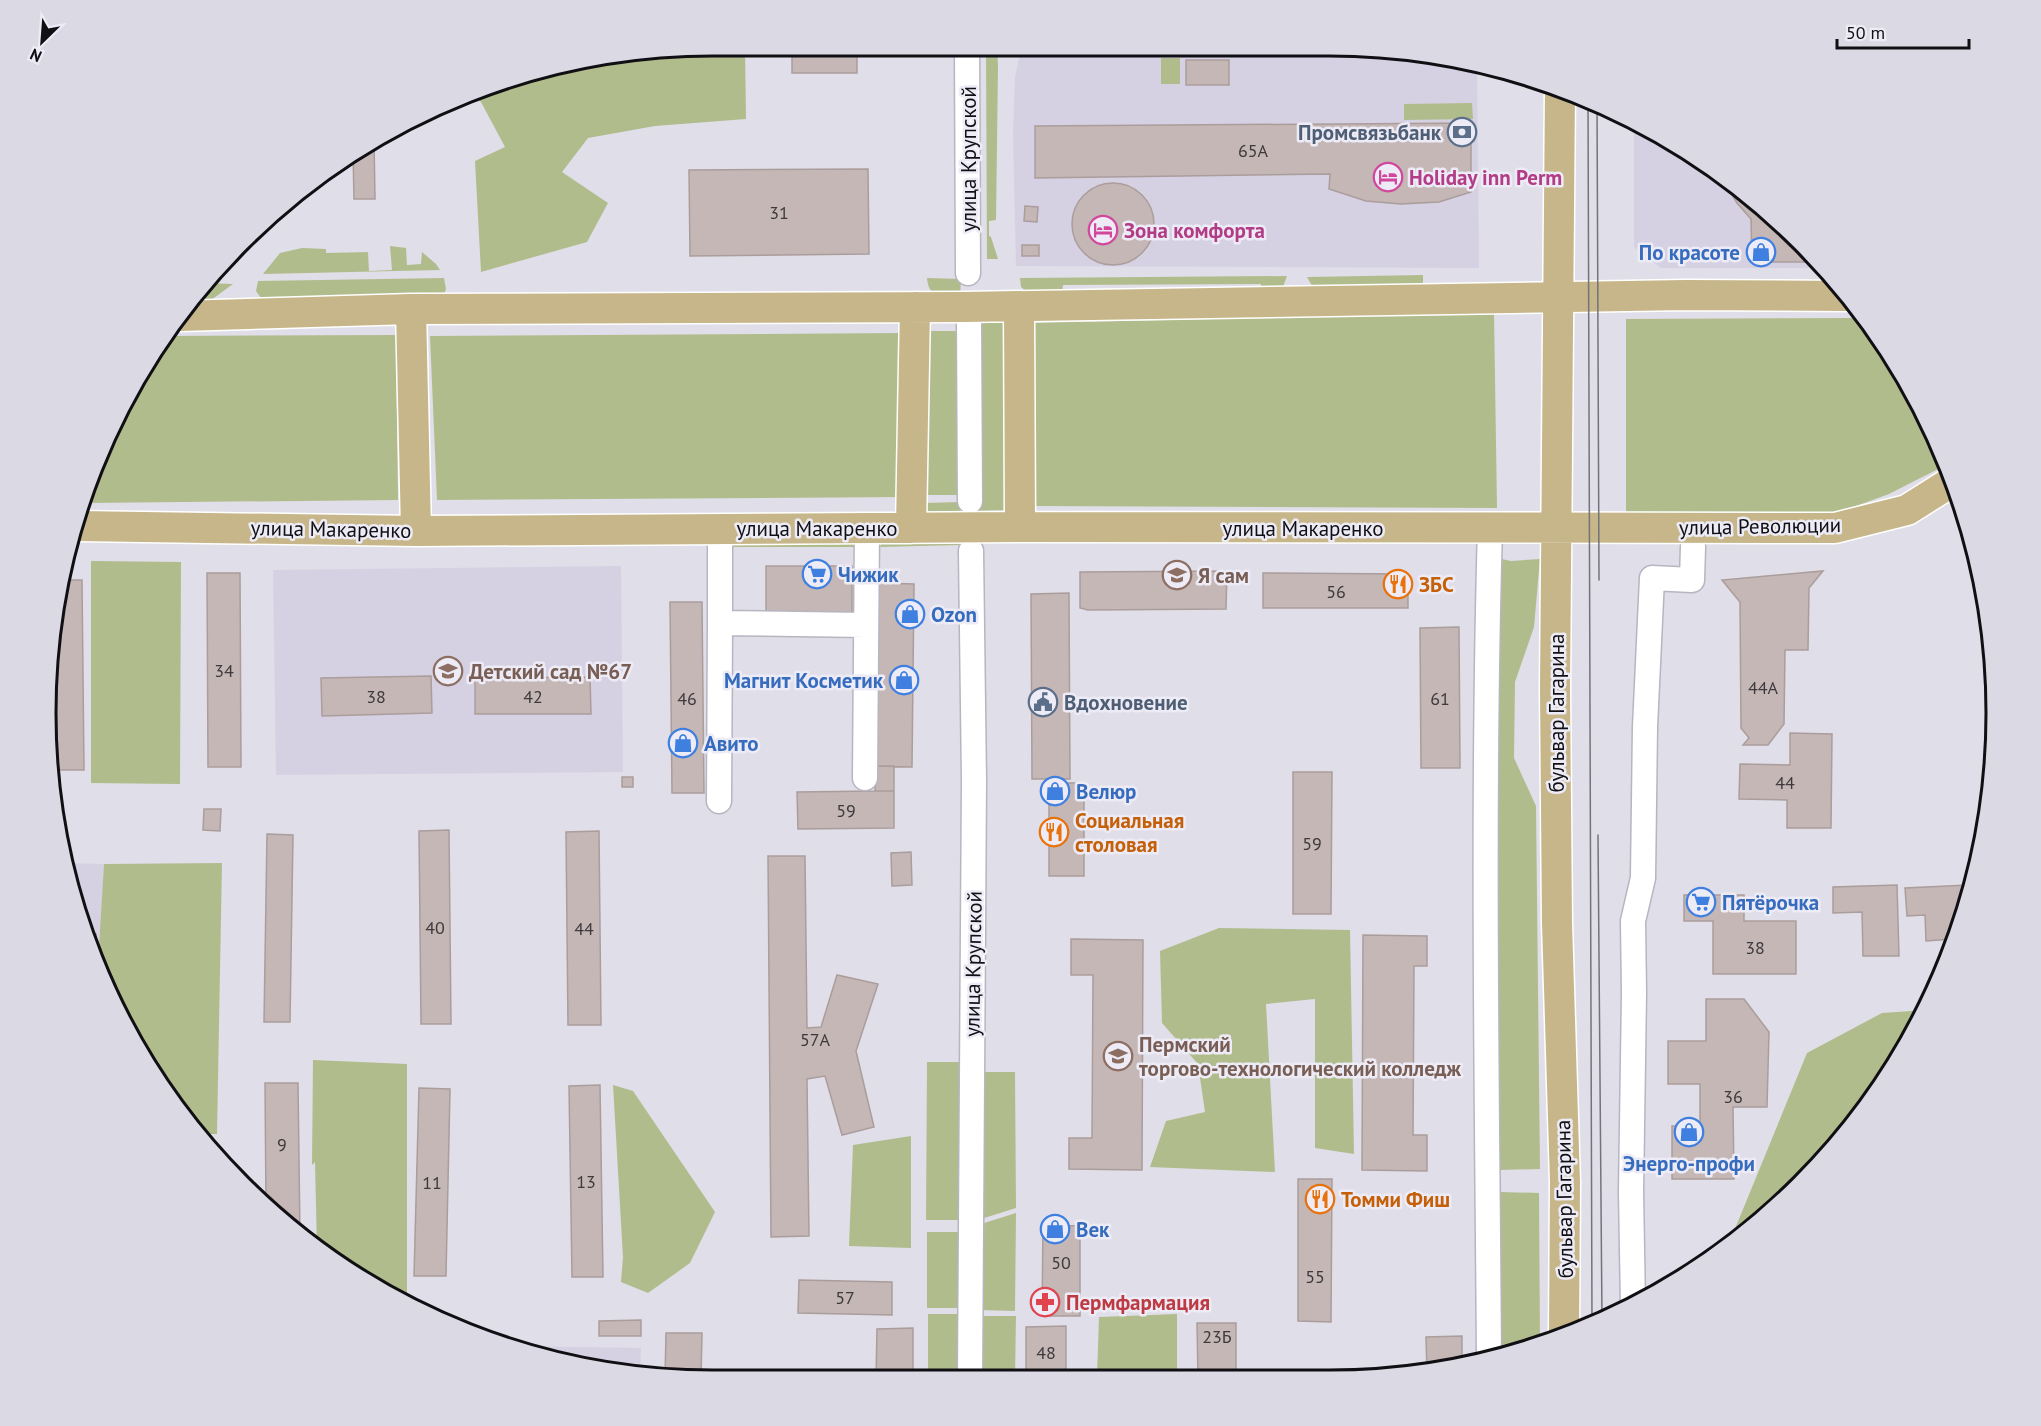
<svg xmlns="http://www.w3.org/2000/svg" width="2041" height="1426" font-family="'PT Sans',sans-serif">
<rect width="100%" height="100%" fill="#e0dee8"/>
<path fill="#d5d1e3" d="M1022 45H1328L1459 58 1477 64 1479 268 1016 266 1013 134 1015 77Z
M1634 121 1662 134 1735 183 1825 268H1661L1634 247Z
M621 566 623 772 276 775 273 570Z
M64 863 104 864 98 962Z
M507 1346 641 1348 640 1375 540 1358Z"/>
<path fill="#b1bc8c" d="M986 45H997L998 66 996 220 989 221V236L991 237 998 259H987Z
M745 48 746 119 655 126 588 138 562 172 608 203 587 242 481 272 475 161 505 147 481 102 473 93 540 68 672 50Z
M1161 58H1180V84H1161Z
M1472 103 1473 119 1404 120V104Z
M390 246 406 248 407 265 421 264 422 252 436 264 440 270 263 274 280 253 302 248 326 249V253L368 252 369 271 392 270Z
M1423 275V282L1418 289H1314L1307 277Z
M1287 276 1283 287 1261 291V284L1063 285 1062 293 1027 292 1021 287 1020 278Z
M444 278 446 289 442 299 263 301 256 291 258 281Z
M927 278 961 279 960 296C943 296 929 300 927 278Z
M203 283 233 284 207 303H189Z
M1494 313 1497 508 1034 506 1027 323Z
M979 318H1009L1010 510 979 511Z
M1854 318 1864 319 1906 379 1943 460 1944 466 1889 494 1834 514 1626 516V319Z
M927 331H961L962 495H927Z
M903 333 906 497 437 500 430 336Z
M396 335 398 500 84 503 96 457 135 379 165 336Z
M960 502V513L930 514 925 509V503Z
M728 536H851L863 547H725Z
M959 537V545L880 547 883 541Z
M1497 558 1511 561 1540 559 1534 627 1515 682 1514 758 1536 806 1540 1169 1499 1170Z
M91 561 181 562 180 784 91 783Z
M222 863 217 1134H203L199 1136 114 1009 98 962 104 864Z
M1219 928 1350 930 1354 1154 1315 1148V999L1266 1004 1275 1172 1150 1167 1166 1121 1205 1112 1198 1064 1162 1023 1160 951Z
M1926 1010 1858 1119 1769 1215 1730 1241 1807 1053 1882 1013Z
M313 1060 407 1064V1301H400L317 1250 315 1162 312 1165Z
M927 1062H962V1220H926Z
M980 1072H1015L1016 1208 981 1219Z
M613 1085 633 1091 715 1212 690 1263 648 1293 621 1282 623 1257Z
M911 1136V1248L849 1246 853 1145Z
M1500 1192 1539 1193 1540 1346 1502 1355Z
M1016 1213 1015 1311 979 1310 981 1224Z
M927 1232H961V1308H927Z
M928 1314H961V1378H928Z
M1177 1314V1377H1097L1099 1317Z
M982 1316H1016L1015 1378H981Z"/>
<path fill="#c4b7b6" stroke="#aa9d9c" stroke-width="1.5" d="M792 51H857V73H792Z
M1186 60H1229V85H1186Z
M1471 123V192L1439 202 1401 204 1366 201 1329 189 1330 174 1035 178V126Z
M374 139 375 199H354L353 151Z
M868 169 869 254 690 256 689 170Z
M1719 173 1735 183 1819 262H1752L1751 219 1737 203Z
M1072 224a41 41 0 1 1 82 0a41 41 0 1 1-82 0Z
M1025 206 1038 207 1037 222 1024 221Z
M1022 245H1039V256H1022Z
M766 566H852V620L766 621Z
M1227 571 1226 609 1088 610 1080 608V572Z
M1823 571 1809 588 1808 650H1785L1784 724 1768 745H1743L1749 738 1741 728 1740 602 1722 580Z
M207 573H240L241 767H208Z
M1263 573 1408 574V608H1263Z
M63 580H82L84 770H54L52 621Z
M878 583 914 584 912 767 876 766Z
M1069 593 1070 779H1032L1031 594Z
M670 602H702L704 793H672Z
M1459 627 1460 768H1421L1420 628Z
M431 676 432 713 322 716 321 678Z
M590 677 591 714H475V678Z
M1790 733 1832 734 1831 828H1787V800L1739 799 1740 764 1790 765Z
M876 766H894V791H875Z
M1293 772H1332L1331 914H1293Z
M622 777H633V787H622Z
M1049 783H1084V876H1049Z
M875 791H894V828L798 829 797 792Z
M204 809H221L220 831 203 830Z
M449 830 451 1024H421L419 831Z
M599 831 601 1025H568L566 832Z
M267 834 293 835 290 1022H264Z
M911 852 912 885 892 886 891 853Z
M768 856H805L807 1028 821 1027 837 975 878 984 856 1051 874 1127 842 1135 825 1076 807 1079 809 1236 771 1237Z
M1897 885 1899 956H1863L1862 912 1833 913V887Z
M1968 885 1969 898 1953 939 1926 941 1925 915 1907 916 1905 888Z
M1684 895H1744V921H1796V974H1713V921H1684Z
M89 934H96V955Z
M1363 935 1427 936V966H1414L1413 1135H1427V1171L1362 1170Z
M1071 939 1143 940 1142 1170 1069 1169V1138H1092L1093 975H1071Z
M1706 999H1744L1769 1032 1767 1107H1733L1734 1179H1672V1126H1700V1084H1668V1041H1706Z
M265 1083H298L300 1237 266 1205Z
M600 1085 603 1277H572L569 1086Z
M419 1088 450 1089 446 1276H414Z
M1298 1179H1332L1331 1322 1298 1321Z
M1043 1225 1080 1226V1316H1042Z
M799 1280 892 1282V1315L798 1313Z
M641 1320V1336H599V1321Z
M1197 1323H1236V1376L1198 1377Z
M1066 1326V1377L1026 1378V1327Z
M913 1328V1378H876L877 1329Z
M666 1333H702L701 1379H665Z
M1462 1336V1364L1427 1373 1426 1337Z"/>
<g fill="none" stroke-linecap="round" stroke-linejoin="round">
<g stroke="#b7b5c0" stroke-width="27">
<path id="minor" d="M967 45 968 273
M969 320 970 501
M720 529V623L866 625
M865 778 867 528
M719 801 720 623
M1633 1306 1631 1192 1634 993 1633 921 1643 878 1645 727 1652 578 1692 580 1693 547
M1489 1358C1487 1082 1482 805 1490 528
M970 1378 974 781 971 551"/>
</g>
<g stroke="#fff" stroke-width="33">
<path id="major" d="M1560 89 1555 689 1557 923 1565 1182 1564 1337
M1019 306 1020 527
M411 309 416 531
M180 316 411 309 965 307 1686 295 1847 296
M78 526 416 531 1020 527 1835 528 1907 510 1953 481
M911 528 915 307"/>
</g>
<use href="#minor" stroke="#fff" stroke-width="24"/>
<use href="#major" stroke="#c7b689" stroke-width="30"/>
<path stroke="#74737a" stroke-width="1.5" d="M1588 98 1592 1325
M1597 103 1599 580
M1598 835 1602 1321"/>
</g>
<defs>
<g id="bank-ring" transform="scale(1.5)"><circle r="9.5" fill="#edebf6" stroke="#5c6f8a" stroke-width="1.5"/><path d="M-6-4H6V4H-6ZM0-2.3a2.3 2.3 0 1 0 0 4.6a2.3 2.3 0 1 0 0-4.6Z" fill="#5c6f8a"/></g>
<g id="hotel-ring" transform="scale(1.5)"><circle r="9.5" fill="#edebf6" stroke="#d1479c" stroke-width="1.5"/><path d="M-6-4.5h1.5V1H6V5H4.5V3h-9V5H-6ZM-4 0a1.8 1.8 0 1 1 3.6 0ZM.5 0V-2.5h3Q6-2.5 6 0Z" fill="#d1479c"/></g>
<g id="shop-ring" transform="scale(1.5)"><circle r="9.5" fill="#edebf6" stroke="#3f7fe0" stroke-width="1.5"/><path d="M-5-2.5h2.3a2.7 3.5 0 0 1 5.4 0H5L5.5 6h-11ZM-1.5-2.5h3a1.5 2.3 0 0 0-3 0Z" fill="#3f7fe0"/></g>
<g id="supermarket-ring" transform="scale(1.5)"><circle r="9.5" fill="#edebf6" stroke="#3f7fe0" stroke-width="1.5"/><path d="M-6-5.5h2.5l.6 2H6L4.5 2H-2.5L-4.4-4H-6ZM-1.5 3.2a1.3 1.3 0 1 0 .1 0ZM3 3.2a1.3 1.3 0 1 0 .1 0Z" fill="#3f7fe0"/></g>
<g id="school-ring" transform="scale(1.5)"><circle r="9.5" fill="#edebf6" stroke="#8d6e63" stroke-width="1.5"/><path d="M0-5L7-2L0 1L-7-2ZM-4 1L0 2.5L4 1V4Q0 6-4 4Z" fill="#8d6e63"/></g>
<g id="restaurant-ring" transform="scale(1.5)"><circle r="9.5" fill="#edebf6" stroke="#e8710a" stroke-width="1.5"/><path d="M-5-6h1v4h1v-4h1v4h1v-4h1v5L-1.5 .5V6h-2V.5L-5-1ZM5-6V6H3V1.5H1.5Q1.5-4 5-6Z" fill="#e8710a"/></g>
<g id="civic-ring" transform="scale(1.5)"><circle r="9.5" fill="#edebf6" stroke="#5c6f8a" stroke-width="1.5"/><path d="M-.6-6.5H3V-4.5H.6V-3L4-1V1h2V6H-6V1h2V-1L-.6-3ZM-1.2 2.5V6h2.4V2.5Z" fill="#5c6f8a"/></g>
<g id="university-ring" transform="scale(1.5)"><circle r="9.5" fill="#edebf6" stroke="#8d6e63" stroke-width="1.5"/><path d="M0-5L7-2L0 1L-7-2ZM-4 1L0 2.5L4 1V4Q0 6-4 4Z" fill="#8d6e63"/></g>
<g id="pharmacy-ring" transform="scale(1.5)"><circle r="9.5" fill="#edebf6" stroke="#e0444e" stroke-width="1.5"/><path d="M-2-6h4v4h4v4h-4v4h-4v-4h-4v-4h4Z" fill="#e0444e"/></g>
</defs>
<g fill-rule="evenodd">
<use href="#bank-ring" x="1462" y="132"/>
<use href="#hotel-ring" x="1388" y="177"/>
<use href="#hotel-ring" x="1103" y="230"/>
<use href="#shop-ring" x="1761" y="252"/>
<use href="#supermarket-ring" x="817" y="574"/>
<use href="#school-ring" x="1177" y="575"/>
<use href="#restaurant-ring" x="1398" y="584"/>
<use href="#shop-ring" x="910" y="614"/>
<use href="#school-ring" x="448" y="671"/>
<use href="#shop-ring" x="904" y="680"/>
<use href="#civic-ring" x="1043" y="702"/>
<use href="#shop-ring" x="683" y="743"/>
<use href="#shop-ring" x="1055" y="791"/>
<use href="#restaurant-ring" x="1054" y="832"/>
<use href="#supermarket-ring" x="1701" y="902"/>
<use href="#university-ring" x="1118" y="1056"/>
<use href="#shop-ring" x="1689" y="1132"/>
<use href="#restaurant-ring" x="1320" y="1199"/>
<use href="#shop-ring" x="1055" y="1229"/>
<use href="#pharmacy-ring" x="1045" y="1302"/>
</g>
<g text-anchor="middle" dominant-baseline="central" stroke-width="5" stroke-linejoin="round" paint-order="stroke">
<g font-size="18" fill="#3d393c">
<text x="1253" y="150">65А</text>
<text x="779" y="212">31</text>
<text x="1336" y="591">56</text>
<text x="224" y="670">34</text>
<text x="1763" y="687">44А</text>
<text x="376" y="696">38</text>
<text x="533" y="696">42</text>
<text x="687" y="698">46</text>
<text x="1440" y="698">61</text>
<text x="1785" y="782">44</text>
<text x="846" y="810">59</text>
<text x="1312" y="843">59</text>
<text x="435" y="927">40</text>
<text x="584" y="928">44</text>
<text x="1755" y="947">38</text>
<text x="815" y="1039">57А</text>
<text x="1733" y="1096">36</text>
<text x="282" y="1144">9</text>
<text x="586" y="1181">13</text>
<text x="432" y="1182">11</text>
<text x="1061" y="1262">50</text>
<text x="1315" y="1276">55</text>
<text x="845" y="1297">57</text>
<text x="1217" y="1336">23Б</text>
<text x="1046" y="1352">48</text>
</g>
<g font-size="21" font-weight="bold" fill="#4e5e75" stroke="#edebf6" text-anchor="end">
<text x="1441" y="132">Промсвязьбанк</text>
<text x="1064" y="702" text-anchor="start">Вдохновение</text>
</g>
<g font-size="21" fill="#100f13" stroke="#edebf6">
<text transform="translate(968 159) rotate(-90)">улица Крупской</text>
<text transform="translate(1760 526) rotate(-1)">улица Революции</text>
<text x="817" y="528">улица Макаренко</text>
<text x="1303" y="528">улица Макаренко</text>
<text transform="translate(331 529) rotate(1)">улица Макаренко</text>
<text transform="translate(1556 713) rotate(-90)">бульвар Гагарина</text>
<text transform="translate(973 964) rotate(-89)">улица Крупской</text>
<text transform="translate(1564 1199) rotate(-91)">бульвар Гагарина</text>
</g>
<g font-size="21" font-weight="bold" fill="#b23c85" stroke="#edebf6" text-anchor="start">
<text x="1409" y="177">Holiday inn Perm</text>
<text x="1124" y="230">Зона комфорта</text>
</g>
<g font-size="21" font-weight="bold" fill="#366cbe" stroke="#edebf6" text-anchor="start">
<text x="1740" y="252" text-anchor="end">По красоте</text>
<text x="838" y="574">Чижик</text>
<text x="931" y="614">Ozon</text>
<text x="883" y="680" text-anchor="end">Магнит Косметик</text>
<text x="704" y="743">Авито</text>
<text x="1076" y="791">Велюр</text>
<text x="1722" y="902">Пятёрочка</text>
<text x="1689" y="1163" text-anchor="middle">Энерго-профи</text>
<text x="1076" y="1229">Век</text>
</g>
<g font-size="21" font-weight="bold" fill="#785e54" stroke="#edebf6" text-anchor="start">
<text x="1198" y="575">Я сам</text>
<text x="469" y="671">Детский сад №67</text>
<text x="1139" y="1044">Пермский<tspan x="1139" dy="24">торгово-технологический колледж</tspan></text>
</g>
<g font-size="21" font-weight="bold" fill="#c56008" stroke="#edebf6" text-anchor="start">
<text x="1419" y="584">ЗБС</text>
<text x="1075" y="820">Социальная<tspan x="1075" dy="24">столовая</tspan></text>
<text x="1341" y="1199">Томми Фиш</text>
</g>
<g font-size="21" font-weight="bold" fill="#be3a42" stroke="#edebf6" text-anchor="start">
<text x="1066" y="1302">Пермфармация</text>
</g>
</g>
<path d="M0 0H2041V1426H0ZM713 56H1329A657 657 0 0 1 1986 713V713A657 657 0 0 1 1329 1370H713A657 657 0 0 1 56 713V713A657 657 0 0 1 713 56Z" fill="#dbd9e4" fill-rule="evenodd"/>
<path fill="none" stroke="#100f13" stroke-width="3" d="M713 56H1329A657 657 0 0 1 1986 713V713A657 657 0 0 1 1329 1370H713A657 657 0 0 1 56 713V713A657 657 0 0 1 713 56Z"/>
<g transform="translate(42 42) rotate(205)" stroke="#edebf6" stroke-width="4.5" paint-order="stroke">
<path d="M0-4.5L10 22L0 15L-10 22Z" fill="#100f13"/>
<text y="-9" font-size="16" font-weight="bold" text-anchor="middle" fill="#100f13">N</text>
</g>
<path d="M1837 39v9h132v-9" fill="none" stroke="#100f13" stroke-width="3"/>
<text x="1846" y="39" font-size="18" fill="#100f13" stroke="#edebf6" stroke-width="4.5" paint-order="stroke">50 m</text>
</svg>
